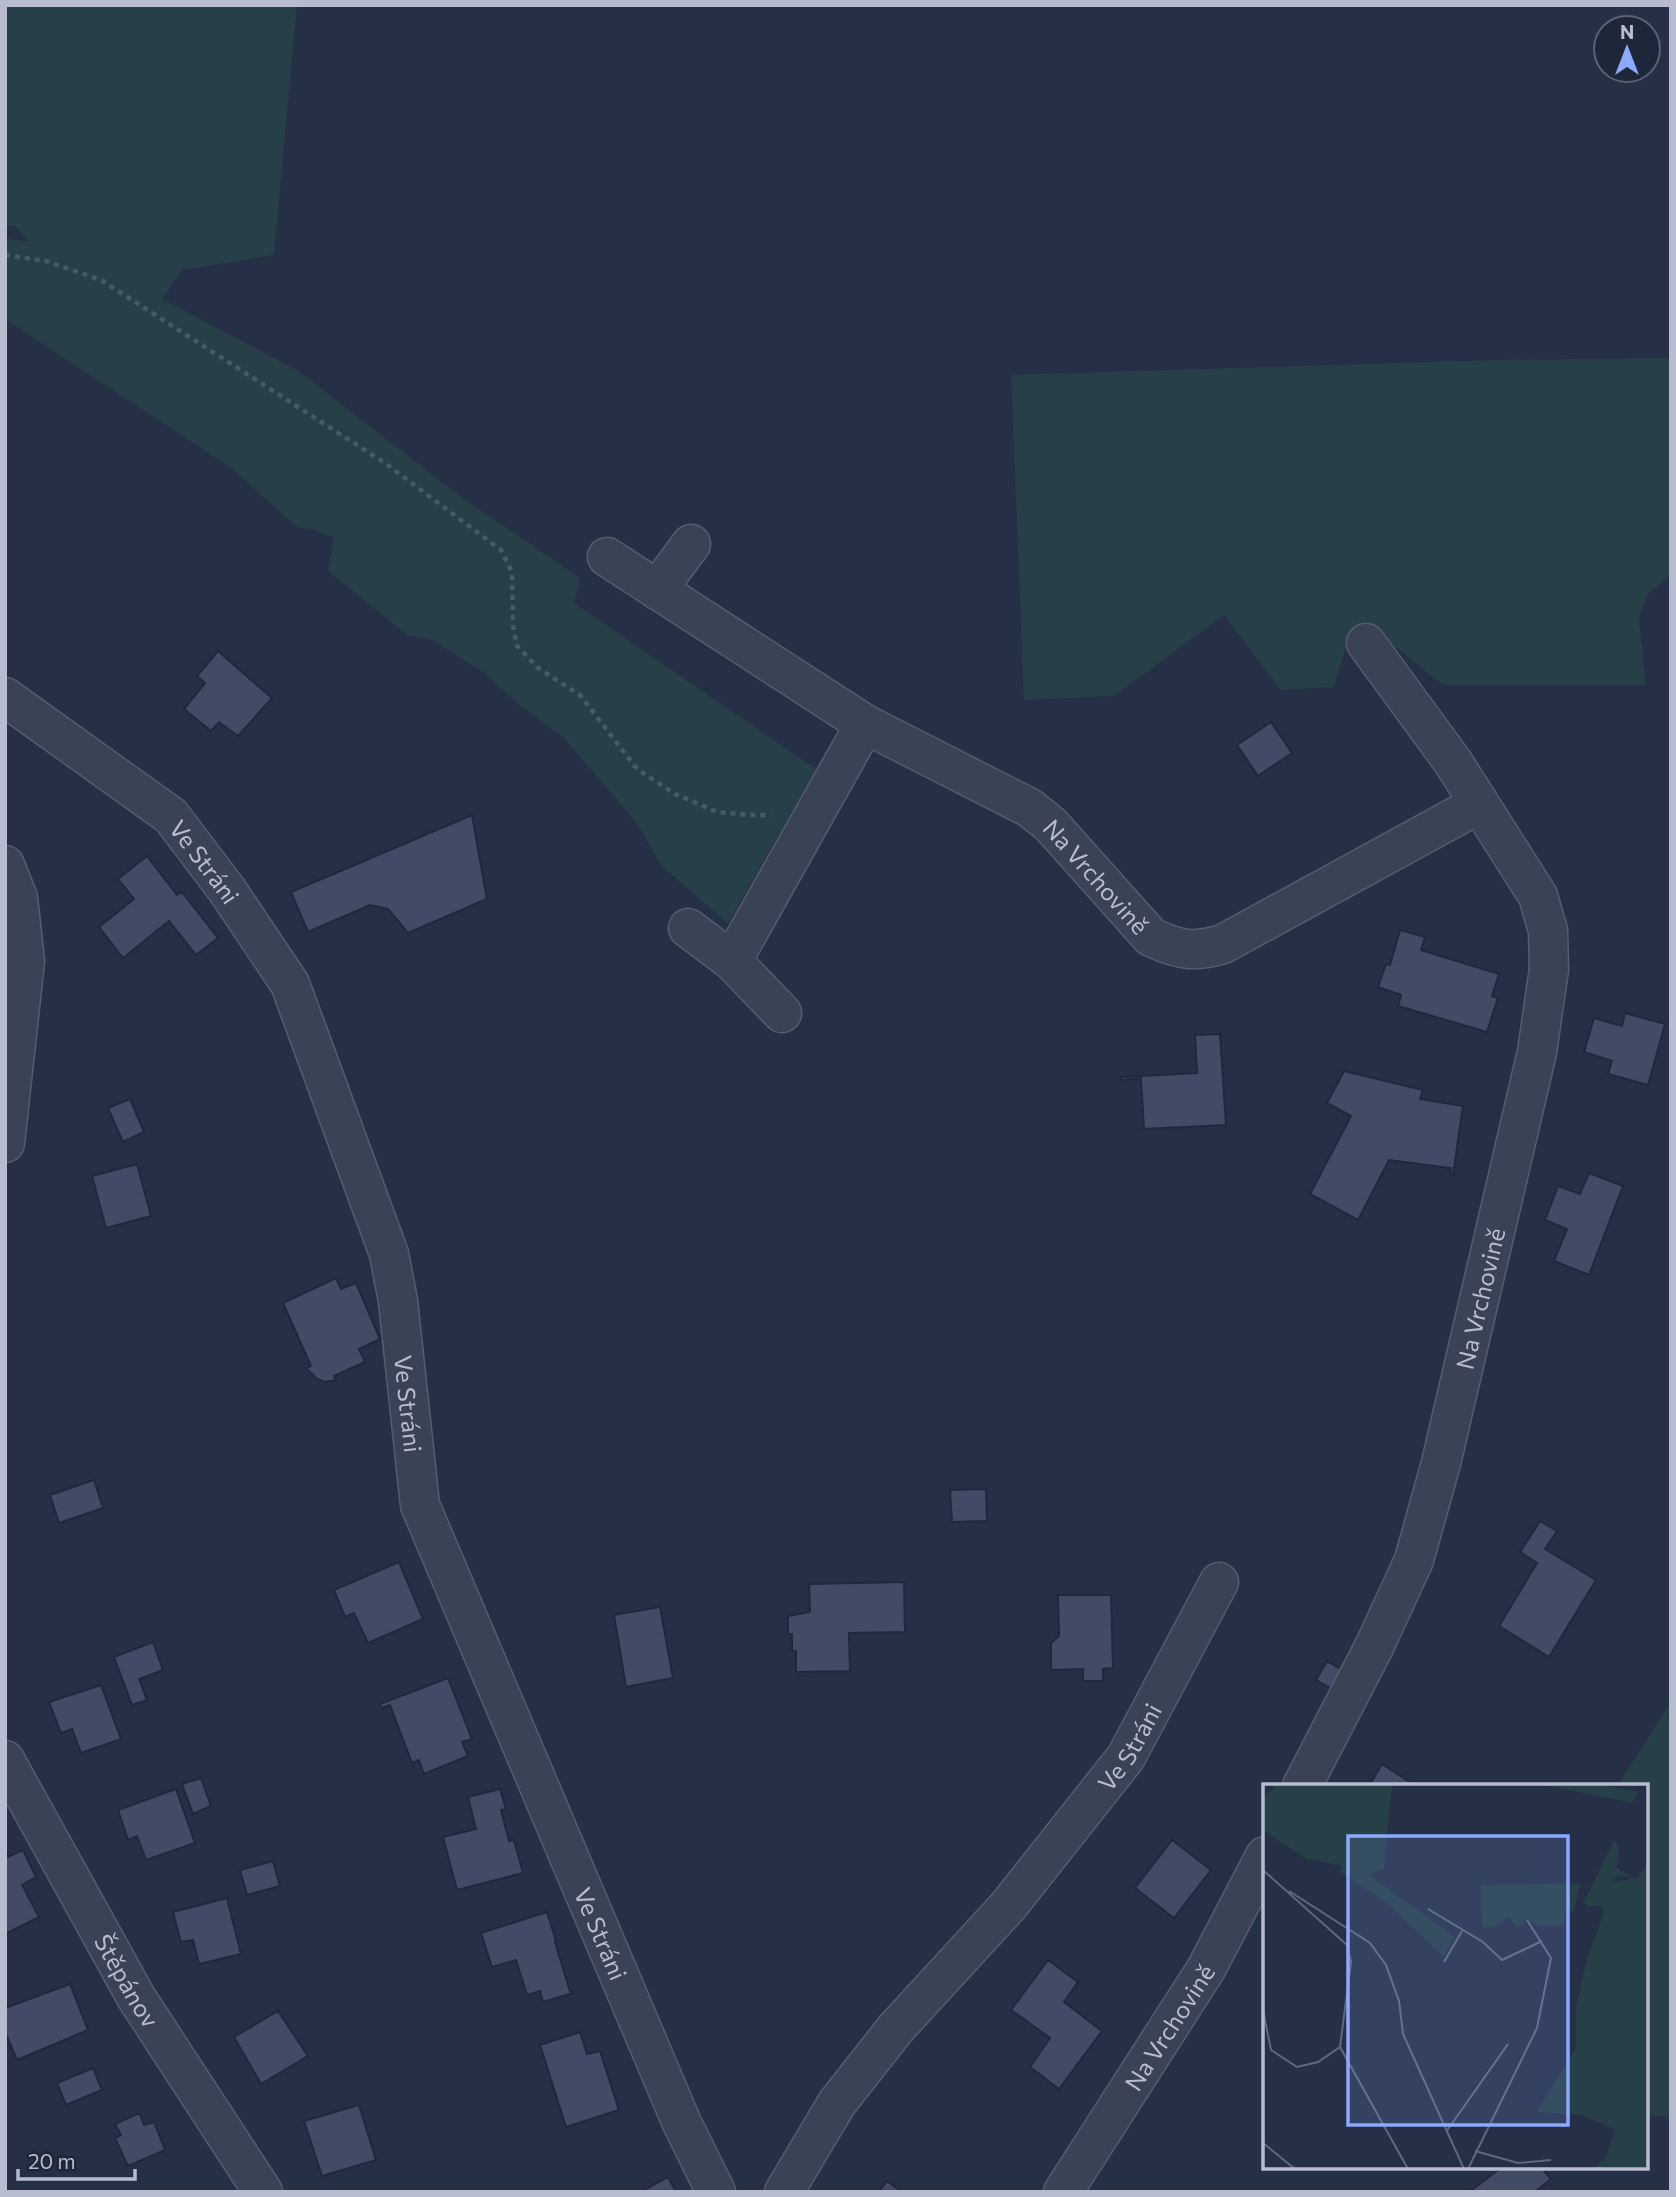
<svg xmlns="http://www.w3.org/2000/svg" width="1676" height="2197" font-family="Commissioner,sans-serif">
<rect width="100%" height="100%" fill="#252f46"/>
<path fill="#273f46" d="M5 5H297L274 255 182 270 162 299 297 370 460 496 580 578 574 603 816 769 728 924 660 864 637 823 565 739 521 706 483 672 430 639 407 635 328 571 334 538 314 530 297 527 231 468 5 319V238L29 242 14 225 5 227Z
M1671 358V576L1648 593 1639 619 1646 685H1443L1398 649 1351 630 1334 687 1281 690 1224 615 1114 696 1024 700 1011 375 1492 360Z
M1671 1702V2117L1646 2115V1786H1617Z"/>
<path fill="#414b66" stroke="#20283c" stroke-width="2" d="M218 651 272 698 238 736 219 722 211 731 184 709 205 683 197 676Z
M1271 722 1292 753 1258 776 1237 745Z
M472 815 487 899 408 933 388 909 370 905 308 932 291 892Z
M147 856 177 895 182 892 218 938 196 955 169 921 123 958 99 927 134 899 118 879Z
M1400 930 1425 937 1421 950 1499 974 1492 996 1498 998 1487 1032 1398 1006 1401 995 1378 987 1386 964 1390 965Z
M1625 1013 1665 1024 1648 1085 1608 1074 1612 1061 1584 1052 1594 1018 1622 1026Z
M1220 1034 1226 1125 1144 1129 1141 1078 1121 1080V1077L1197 1073 1195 1035Z
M1344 1071 1423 1090 1420 1099 1463 1106 1453 1175 1450 1174 1451 1168 1389 1160 1358 1220 1310 1194 1351 1116 1327 1103Z
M130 1099 144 1132 123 1142 108 1108Z
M137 1164 151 1216 106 1228 92 1176Z
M1589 1173 1623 1186 1589 1275 1554 1261 1567 1229 1545 1220 1558 1186 1580 1194Z
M336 1278 341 1289 356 1283 380 1339 359 1349 365 1362 334 1376 336 1380 325 1382 317 1379 306 1368 311 1366 283 1303Z
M94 1480 103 1508 59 1523 50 1495Z
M986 1489 987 1521 952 1522 950 1490Z
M1540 1521 1557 1531 1545 1549 1596 1580 1549 1657 1499 1626 1537 1563 1520 1552Z
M399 1562 423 1619 368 1643 354 1613 345 1617 334 1590Z
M904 1582 905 1632 849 1633 850 1671 796 1672V1651H792V1634H788V1616L810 1612 809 1584Z
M1058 1595H1111L1113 1668 1103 1669V1681H1083V1669L1051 1670V1643L1059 1636Z
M660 1607 673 1678 626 1687 614 1615Z
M153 1642 163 1670 139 1679 147 1700 132 1705 114 1657Z
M1327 1661 1342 1670 1332 1689 1316 1680Z
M448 1678 472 1739 462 1742 468 1756 424 1774 419 1760 412 1763 390 1705 382 1708 380 1704Z
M101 1685 121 1739 81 1753 72 1729 61 1733 49 1702Z
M1382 1764 1416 1786H1369Z
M201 1778 211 1806 193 1814 182 1784Z
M176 1789 195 1843 146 1860 137 1836 128 1840 118 1810Z
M500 1789 506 1809 501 1810 509 1841 514 1840 523 1873 457 1890 443 1837 476 1829 468 1797Z
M1172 1840 1211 1870 1174 1918 1135 1888Z
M23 1850 36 1877 22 1885 39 1917 5 1934V1851L8 1857Z
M273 1861 280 1886 247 1895 240 1870Z
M227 1898 241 1954 199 1964 193 1940 181 1942 173 1912Z
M547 1912 556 1941 555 1942 570 1991 573 1993 543 2002 540 1991 527 1995 516 1960 492 1967 481 1933Z
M1048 1960 1078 1982 1064 2002 1102 2031 1059 2089 1030 2067 1050 2038 1011 2010Z
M70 1984 88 2030 17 2060 5 2032V2008Z
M278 2011 308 2056 261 2084 234 2037Z
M580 2032 587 2054 600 2051 619 2110 566 2127 540 2045Z
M93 2068 102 2090 66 2105 57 2083Z
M359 2105 376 2160 322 2176 304 2121Z
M137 2114H140L144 2125 154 2122 165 2150 128 2166 115 2138 121 2135 115 2124Z
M1502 2167H1541L1551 2179 1535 2192H1469Z
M668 2177 676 2192H641Z
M887 2181 902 2192H879Z"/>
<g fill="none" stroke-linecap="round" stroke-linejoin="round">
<g stroke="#555c6f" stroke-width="41">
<g id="minor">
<path id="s1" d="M607 557 865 724 1030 808 1051 825 1151 937C1179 950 1193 953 1223 944L1479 804"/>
<path d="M657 590 691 544"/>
<path id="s2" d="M5 697 171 816 227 890 290 984 389 1254 398 1301 420 1505 681 2121 716 2192"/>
<path d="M5 865 18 898 25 961 5 1143"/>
<path d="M688 928 732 961 782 1013"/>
<path d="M732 961 865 724"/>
<path id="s3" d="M5 1760 136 1997 263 2192"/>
<path id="s4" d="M1302 1786 1375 1645 1414 1560 1441 1463 1537 1052 1549 969 1548 931 1538 896 1453 762 1366 643"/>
<path id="s5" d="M784 2192 837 2103 896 2028 1009 1905 1126 1757 1219 1582"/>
<path id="s6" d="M1063 2192 1206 1969 1265 1856"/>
</g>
</g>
<path stroke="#455c62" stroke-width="4.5" stroke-dasharray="5 5" stroke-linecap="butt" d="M5 255 46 261 101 280 385 463 501 550 512 572 513 626 517 646 538 668 580 695 637 769 675 794 717 812 749 815H771"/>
<use href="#minor" stroke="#3a4255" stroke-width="38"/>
</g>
<g text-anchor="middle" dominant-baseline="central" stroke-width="5" stroke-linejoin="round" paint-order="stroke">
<g font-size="24" fill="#b7bdce" stroke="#1e263a">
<text stroke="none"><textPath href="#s2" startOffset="261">Ve Stráni</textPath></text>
<text stroke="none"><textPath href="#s1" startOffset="588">Na Vrchovině</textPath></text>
<text stroke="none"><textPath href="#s4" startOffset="522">Na Vrchovině</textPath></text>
<text stroke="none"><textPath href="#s2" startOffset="849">Ve Stráni</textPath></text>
<text stroke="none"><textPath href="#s5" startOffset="565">Ve Stráni</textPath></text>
<text stroke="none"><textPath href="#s2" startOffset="1416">Ve Stráni</textPath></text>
<text stroke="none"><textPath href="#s3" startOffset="252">Štěpánov</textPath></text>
<text stroke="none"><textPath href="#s6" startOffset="196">Na Vrchovině</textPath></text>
</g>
</g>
<g transform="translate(1263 1784)">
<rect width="385" height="385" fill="#252f46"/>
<path d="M14 0H129L121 85 106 91 192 153 181 173 128 122 77 88 79 82 44 75 2 48 0 15ZM277 0H337L375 8 369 19ZM351 56 356 62 354 84 370 94 356 91 349 98 374 94 385 78V385H330L343 373 352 346 319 331 274 328 313 263V224L324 174 341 129 337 121 325 123 321 117ZM317 99 311 127 302 130 301 142H275L263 135 260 142 253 143 246 133 231 143 219 144 218 101Z" fill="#273f46"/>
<path fill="none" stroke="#5f687c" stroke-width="2" d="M0 86 84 161 88 178 77 263 145 385M26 107 107 159 123 181 136 217 140 250 201 385M165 125 220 158 239 176 279 157M181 178 199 147M0 226 8 266 34 283 55 278 77 263M183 348 245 260M0 359 32 385M212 367 255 379 288 376M205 385 274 244 288 174 264 136"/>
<path fill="#8baaff" fill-opacity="0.15" stroke="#8baaff" stroke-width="3.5" d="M85 52H305V341H85Z"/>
<rect width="385" height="385" fill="none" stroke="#b7bdce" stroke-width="3.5"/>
</g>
<rect width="1676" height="2197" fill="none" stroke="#b7bdce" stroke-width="14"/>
<g transform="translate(1627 49)"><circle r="33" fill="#1e263a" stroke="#5b6275" stroke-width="2"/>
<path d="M0-5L12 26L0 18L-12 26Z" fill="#8baaff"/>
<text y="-10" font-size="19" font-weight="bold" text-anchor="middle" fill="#b7bdce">N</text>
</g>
<path d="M18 2169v10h117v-10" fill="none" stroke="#b7bdce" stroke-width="3.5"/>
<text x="28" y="2169" font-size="21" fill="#b7bdce" stroke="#1e263a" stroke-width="5" paint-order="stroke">20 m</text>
</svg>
